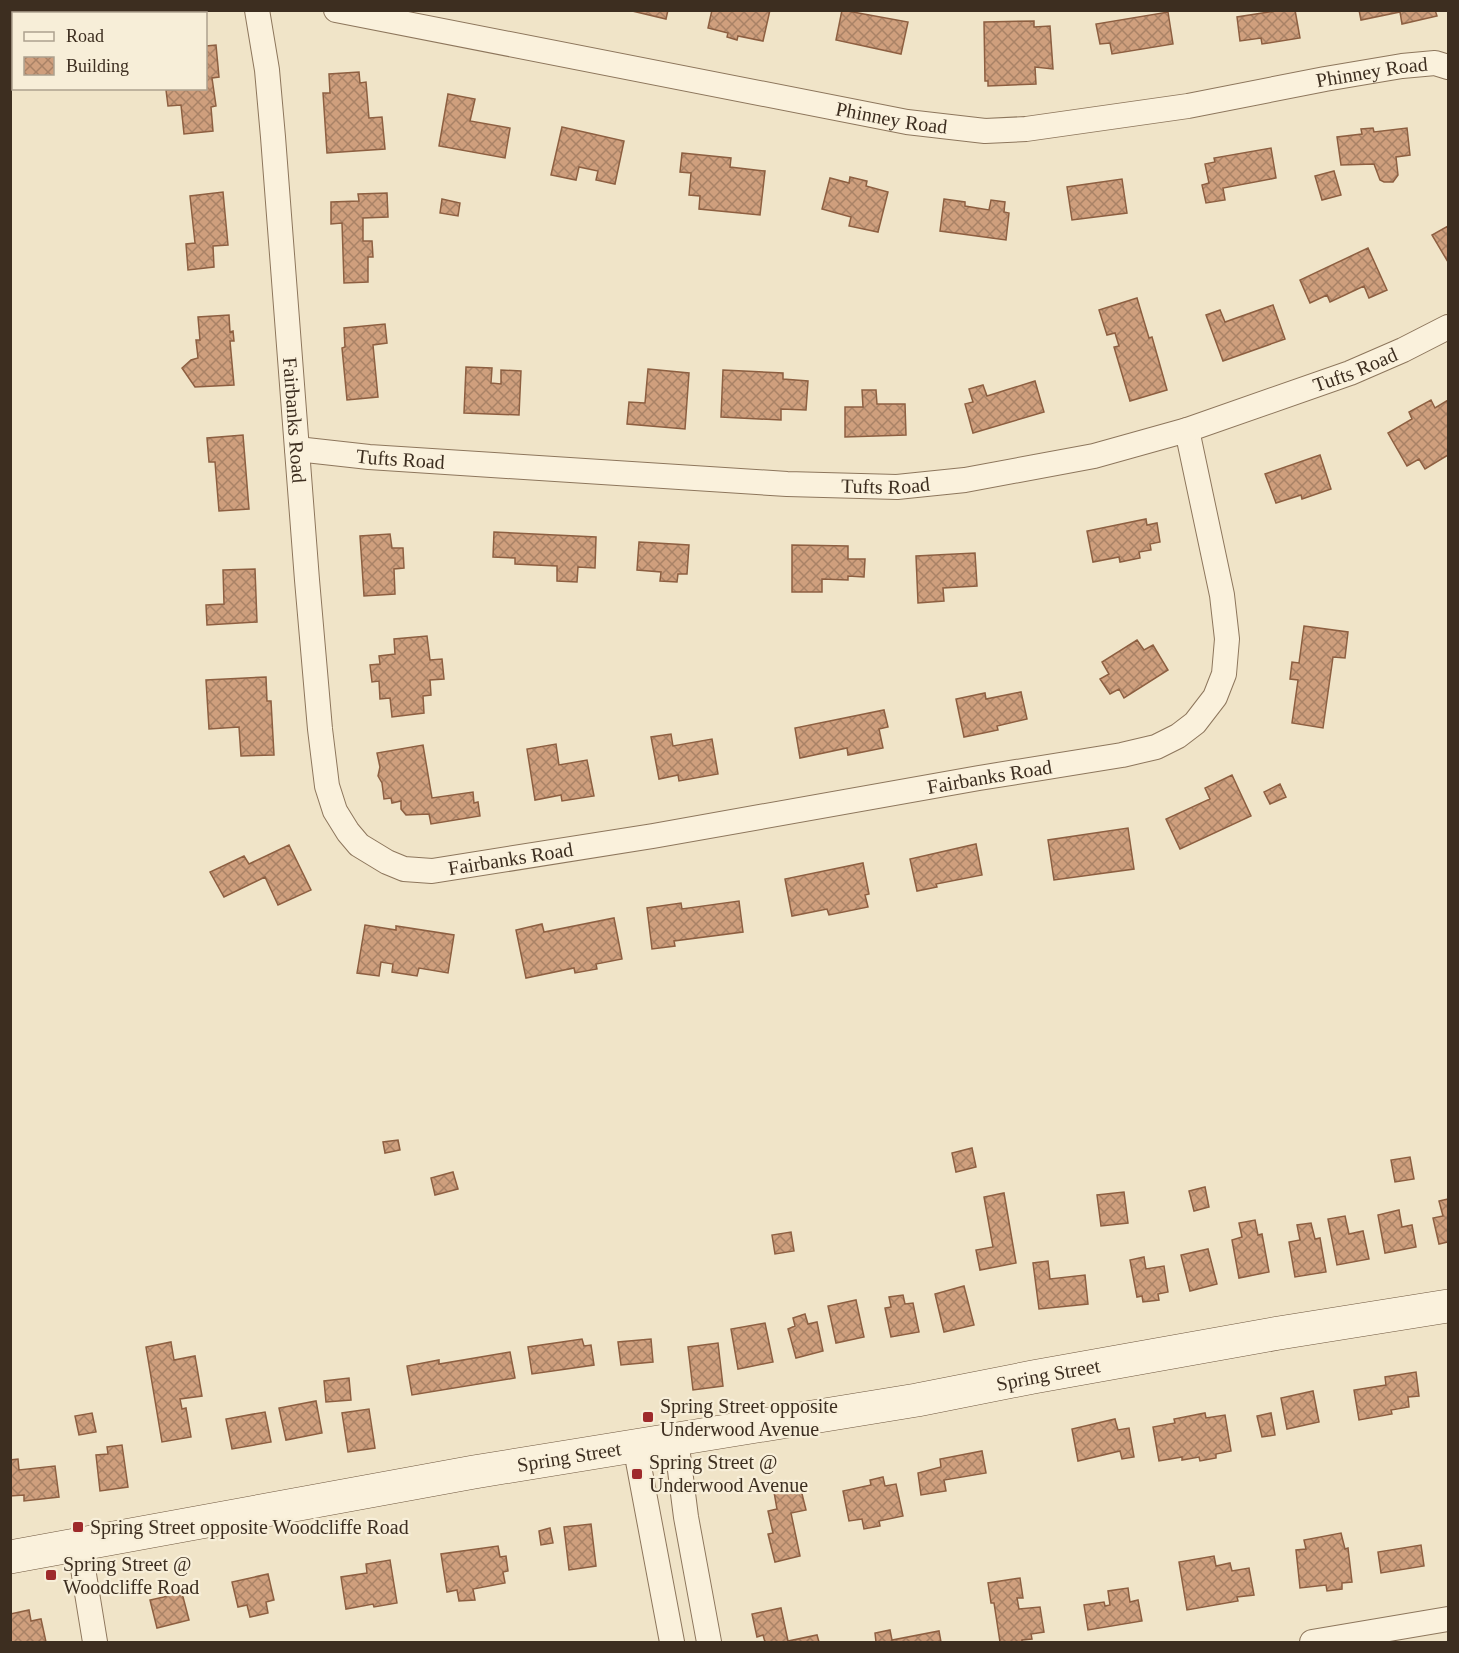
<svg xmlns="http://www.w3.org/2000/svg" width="1459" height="1653" font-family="Georgia,serif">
<defs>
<pattern id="building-cross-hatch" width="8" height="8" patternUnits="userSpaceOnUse" patternTransform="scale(1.5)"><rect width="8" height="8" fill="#cf9f7d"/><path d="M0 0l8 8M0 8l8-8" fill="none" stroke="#a98266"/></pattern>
</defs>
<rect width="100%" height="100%" fill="#f0e4c8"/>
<path fill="url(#building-cross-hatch)" stroke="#8d5f41" stroke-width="1.5" d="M628 10H668L666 19Z
M712 10H770L763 41 738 36 737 40 727 37 728 33 708 28Z
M842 10 908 22 901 54 836 40Z
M1282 10H1295L1300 38 1262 44 1261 38 1240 41 1237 17Z
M1359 10H1435L1437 16 1402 24 1400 12 1361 20Z
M1168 12 1173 44 1112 54 1110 43 1100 44 1096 24Z
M1034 21V27L1050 26 1053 69 1035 67 1036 84 988 86V81H985L984 22Z
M216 45 219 77 212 78 216 106 211 107 213 131 184 134 181 105 168 106 166 90 206 88V46Z
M359 72 360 83 366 82 369 118 382 117 385 149 327 153 323 93H330L329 74Z
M448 94 475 99 470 121 510 128 505 158 439 146Z
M562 127 624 141 615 184 596 180 598 171 579 167 576 180 551 175Z
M1373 128 1374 132 1407 128 1410 155 1396 157 1398 175 1393 182H1384L1380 180 1374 164 1341 165 1337 137 1362 134 1361 129Z
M1271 148 1276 178 1223 188 1225 200 1206 203 1202 185 1209 183 1205 164 1215 162 1214 158Z
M682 153 731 158 730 167 765 171 760 215 699 209 700 196 689 195 691 173 680 172Z
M1334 171 1341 195 1322 200 1315 176Z
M850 177 867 181 866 186 888 192 878 232 849 226 851 217 822 209 830 178 849 183Z
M1122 179 1127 213 1072 220 1067 187Z
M223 192 228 245 213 246 214 267 188 270 186 244 195 243 190 196Z
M387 193 388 217 363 218V241H372L373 257H368V282L344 283 342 223 331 224V202L359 201 358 194Z
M442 199 460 203 458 216 440 213Z
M944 199 965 202V206L989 210 991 200 1005 202 1004 212 1009 213 1006 240 940 231Z
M1448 226V262L1432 235Z
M1368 248 1387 290 1369 298 1364 286 1330 302 1327 295 1310 303 1300 280Z
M1137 298 1149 338 1152 337 1167 390 1130 401 1114 347 1119 346 1115 333 1107 335 1099 310Z
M1273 305 1285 339 1223 361 1206 315 1220 310 1225 322Z
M229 315 230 332 233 331 234 341H230L234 385 195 387 182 368 191 360 198 358 196 340H200L198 317Z
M385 324 387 343 373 345 378 397 347 400 342 348 345 347 344 328Z
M466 367 492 368 491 383 501 384V370L521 371 519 415 464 413Z
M648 369 689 373 685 429 627 424 629 402 645 403Z
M723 370 783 373V379L808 381 806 410 781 409V420L721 417Z
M1035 381 1044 412 973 433 965 404 973 402 969 389 983 385 987 396Z
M862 390H876L877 404H905L906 435 845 437V407H863Z
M1431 400 1435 408 1448 400V455L1425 469 1419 459 1407 466 1388 433 1412 419 1409 412Z
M243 435 249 509 219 511 215 462H209L207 438Z
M1320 455 1331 489 1302 499 1301 495 1276 503 1265 474Z
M1146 519 1147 525 1157 523 1160 542 1150 544 1151 550 1139 552 1140 558 1120 562 1119 557 1093 562 1087 531Z
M494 532 596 537 595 568 578 567 577 582 557 581V566L515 564V558L493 557Z
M390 534 392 548H403L404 568 394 569 395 594 364 596 360 536Z
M639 542 689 545 687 574H678L677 582 660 581 661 572 637 570Z
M792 545 848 546V559H865L864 577 848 576V580L822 579V592H792Z
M975 553 977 586 943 588 944 601 918 603 916 556Z
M255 569 257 622 207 625 206 605 224 604 223 570Z
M1304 626 1348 632 1345 658 1333 657 1323 728 1292 723 1298 680 1290 679 1292 662 1299 663Z
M427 636 430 660 442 659 444 679 430 680 431 695 423 696 424 713 392 717 390 698 380 699 379 681 372 682 370 665 380 664 379 656 395 654 394 639Z
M1137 640 1144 650 1153 645 1168 670 1124 698 1119 689 1110 694 1100 679 1109 674 1102 662Z
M266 677 267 701H271L274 755 241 756 239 727 209 729 206 680Z
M1021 692 1027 719 997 726 998 730 964 737 956 699 985 693 986 699Z
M884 710 888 727 879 729 883 748 848 755 847 748 800 758 795 728Z
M671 734 673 746 712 739 718 774 679 781 678 775 659 779 651 737Z
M556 744 559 765 587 760 594 796 562 801 561 795 535 800 527 749Z
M423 745 432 798 473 792 474 803 478 802 480 816 431 824 429 814 406 815 401 809V801L392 803 391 798 384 799 382 783 378 776 380 767 377 753Z
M1232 775 1251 816 1180 849 1166 819 1210 799 1205 788Z
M1280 784 1286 797 1270 804 1264 792Z
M1128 828 1134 869 1054 880 1048 840Z
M976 844 982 875 936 884 937 887 917 891 910 859Z
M289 845 311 890 278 905 265 877 224 897 210 872 244 856 249 864Z
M863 863 869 894 865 895 868 907 829 915 827 909 792 916 785 879Z
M739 901 743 932 674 941 675 946 652 949 647 908 681 903 682 909Z
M614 918 622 959 596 964 597 969 575 973 574 968 526 978 516 930 542 924 544 932Z
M365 925 396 930V926L454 935 448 973 419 968 417 976 392 972 393 964 381 962 379 976 357 973Z
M398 1140 400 1150 385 1153 383 1142Z
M972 1148 976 1167 956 1172 952 1153Z
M1410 1157 1414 1179 1395 1182 1391 1160Z
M453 1172 458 1189 435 1195 431 1178Z
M1205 1187 1209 1207 1194 1211 1189 1191Z
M1124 1192 1128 1223 1101 1226 1097 1195Z
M1004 1193 1016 1263 980 1270 976 1250 993 1247 984 1197Z
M1448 1199V1242L1439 1244 1433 1218 1443 1216 1439 1201Z
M1399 1210 1402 1227 1412 1225 1416 1247 1385 1253 1378 1215Z
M1345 1216 1349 1234 1363 1231 1369 1259 1337 1265 1328 1219Z
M1255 1220 1258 1235 1262 1234 1269 1272 1239 1278 1232 1240 1242 1237 1239 1223Z
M1311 1223 1315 1239 1320 1238 1326 1272 1295 1277 1289 1242 1300 1240 1297 1225Z
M791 1232 794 1251 775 1254 772 1235Z
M1208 1249 1217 1284 1190 1291 1181 1255Z
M1144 1257 1146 1269 1164 1266 1168 1292 1158 1294 1159 1300 1143 1302 1142 1296 1137 1297 1130 1260Z
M1048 1261 1050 1279 1085 1275 1088 1304 1039 1309 1033 1263Z
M964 1286 974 1325 944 1332 935 1294Z
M903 1295 905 1304 913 1303 919 1332 891 1337 885 1308 891 1307 889 1297Z
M856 1300 864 1337 836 1343 828 1306Z
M805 1314 808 1324 817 1322 823 1351 796 1358 788 1329 795 1326 793 1318Z
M765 1323 773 1362 738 1369 731 1329Z
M582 1339 584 1346 591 1345 594 1365 532 1374 528 1347Z
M651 1339 653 1362 621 1365 618 1342Z
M171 1342 174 1360 195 1356 202 1396 180 1399 182 1409 186 1408 191 1437 162 1442 146 1347Z
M718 1343 723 1386 693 1390 688 1347Z
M510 1352 515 1378 412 1395 407 1366 439 1360V1364Z
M1416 1372 1419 1396 1408 1397 1409 1407 1391 1410 1392 1414 1359 1420 1354 1390 1386 1385 1385 1377Z
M349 1378 351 1400 326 1402 324 1381Z
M1313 1391 1319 1422 1287 1429 1281 1398Z
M316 1401 322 1433 286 1440 279 1408Z
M369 1409 375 1448 348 1452 342 1413Z
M265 1412 271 1442 232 1449 226 1419Z
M92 1413 96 1432 79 1435 75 1416Z
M1205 1413 1206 1418 1225 1415 1231 1451 1216 1454V1458L1200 1461 1199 1457 1182 1460V1457L1159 1461 1153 1427 1175 1423 1174 1419Z
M1271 1413 1275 1435 1262 1437 1257 1416Z
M1115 1419 1118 1430 1129 1428 1134 1457 1122 1459 1120 1451 1078 1461 1072 1429Z
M122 1445 128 1487 100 1491 96 1455 108 1454 107 1447Z
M982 1451 986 1473 944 1480 946 1491 921 1495 918 1473 941 1467 940 1459Z
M18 1459 19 1470 55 1466 59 1497 24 1501V1495L10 1496V1460Z
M883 1477 885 1486 896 1484 903 1516 879 1521 880 1526 864 1529 862 1519 849 1521 843 1491 871 1485 870 1480Z
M800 1486 806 1510 791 1513 800 1556 775 1562 768 1534 773 1533 768 1511 777 1509 774 1492Z
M591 1524 596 1566 569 1570 564 1527Z
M550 1528 553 1543 541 1545 539 1531Z
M1341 1533 1345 1549 1348 1548 1352 1582 1342 1583V1589L1327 1591 1326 1585 1300 1588 1296 1550 1306 1549 1304 1540Z
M1421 1545 1424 1566 1381 1573 1378 1552Z
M498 1546 500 1557 506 1556 508 1571 503 1572 505 1583 473 1589 475 1600 459 1601 457 1590 447 1592 441 1554Z
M1214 1556 1216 1566 1230 1563 1232 1571 1249 1568 1254 1595 1237 1597 1238 1601 1187 1610 1179 1562Z
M390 1560 397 1603 374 1607 373 1604 346 1609 341 1577 367 1573 366 1564Z
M268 1574 274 1600 266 1602 268 1613 250 1617 247 1605 238 1607 232 1582Z
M1020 1578 1023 1598H1017L1019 1609 1040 1607 1044 1632 1031 1634 1032 1639 1022 1640V1642H1000L994 1603H991L988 1583Z
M1128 1588 1130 1602 1138 1600 1142 1621 1088 1630 1084 1605 1104 1602 1105 1606 1110 1605 1108 1591Z
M182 1593 189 1620 157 1628 150 1600Z
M781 1608 788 1641 817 1635 819 1642H765L763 1635 757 1637 752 1614Z
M29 1610 31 1621 41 1619 46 1642H10V1614Z
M890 1630 892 1640 939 1631 941 1642H876L875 1633Z"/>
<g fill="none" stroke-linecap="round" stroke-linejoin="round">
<g stroke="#8d765c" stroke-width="26">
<g id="street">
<path id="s1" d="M257 10 267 70 273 137 307 580 320 729 327 786 335 811 348 832 359 845 387 862 404 869 432 871 653 836 979 778 1122 755 1156 747 1178 736 1195 723 1215 697 1224 674 1227 639 1222 595 1187 430"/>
<path id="s2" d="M336 10 907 122 985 131 1026 129 1188 106 1325 79 1402 66 1435 63 1448 67"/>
<path id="s3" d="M297 449 369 457 787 484 897 487 965 480 1094 456 1187 430 1350 373 1403 350 1448 327"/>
<path d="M676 1439 686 1517 709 1642"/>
<path d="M635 1445 672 1642"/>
<path d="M79 1544 95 1642"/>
<path d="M1312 1642 1448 1619"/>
</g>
</g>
<g stroke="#6f573f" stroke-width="34">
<g id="secondary">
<path id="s4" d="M10 1557 474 1472 917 1400 1033 1377 1279 1333 1448 1306"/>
</g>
</g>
<use href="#street" stroke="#faf1dc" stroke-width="24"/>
<use href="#secondary" stroke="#faf1dc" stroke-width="33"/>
</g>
<g fill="#9e2a2b" stroke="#f7eed8" stroke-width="2">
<rect x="642" y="1411" width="12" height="12" rx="3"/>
<rect x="631" y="1468" width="12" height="12" rx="3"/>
<rect x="72" y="1521" width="12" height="12" rx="3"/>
<rect x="45" y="1569" width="12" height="12" rx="3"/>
</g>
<g text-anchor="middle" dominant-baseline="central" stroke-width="4.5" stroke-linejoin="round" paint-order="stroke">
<g font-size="20" fill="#3d2e20" stroke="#f7eed8">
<text stroke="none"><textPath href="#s2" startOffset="1052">Phinney Road</textPath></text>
<text stroke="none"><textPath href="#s2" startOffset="566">Phinney Road</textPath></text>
<text stroke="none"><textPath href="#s3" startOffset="1076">Tufts Road</textPath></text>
<text stroke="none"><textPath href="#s1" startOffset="412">Fairbanks Road</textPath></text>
<text stroke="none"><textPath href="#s3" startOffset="104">Tufts Road</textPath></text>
<text stroke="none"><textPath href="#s3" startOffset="590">Tufts Road</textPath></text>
<text stroke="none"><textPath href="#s1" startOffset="1492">Fairbanks Road</textPath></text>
<text stroke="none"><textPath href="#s1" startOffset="1006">Fairbanks Road</textPath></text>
<text stroke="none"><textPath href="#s4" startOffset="1054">Spring Street</textPath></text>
<text stroke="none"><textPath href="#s4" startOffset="568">Spring Street</textPath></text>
</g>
<g font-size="20" fill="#3d2e20" stroke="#f7eed8" text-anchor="start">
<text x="660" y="1406">Spring Street opposite<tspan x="660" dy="23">Underwood Avenue</tspan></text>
<text x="649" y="1462">Spring Street @<tspan x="649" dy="23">Underwood Avenue</tspan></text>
<text x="90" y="1527">Spring Street opposite Woodcliffe Road</text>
<text x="63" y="1564">Spring Street @<tspan x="63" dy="23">Woodcliffe Road</tspan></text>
</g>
</g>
<rect width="1459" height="1653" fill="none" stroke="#3d2e20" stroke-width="24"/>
<rect x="12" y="12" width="195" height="78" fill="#f7eed8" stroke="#ada18e" stroke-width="1.5"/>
<rect x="24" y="32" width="30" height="9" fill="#faf1dc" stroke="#ada18e" stroke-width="1.5"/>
<text x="66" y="42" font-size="18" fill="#3d2e20">Road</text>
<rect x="24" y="57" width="30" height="18" fill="url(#building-cross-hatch)" stroke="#ada18e" stroke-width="1.5"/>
<text x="66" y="72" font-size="18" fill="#3d2e20">Building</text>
</svg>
